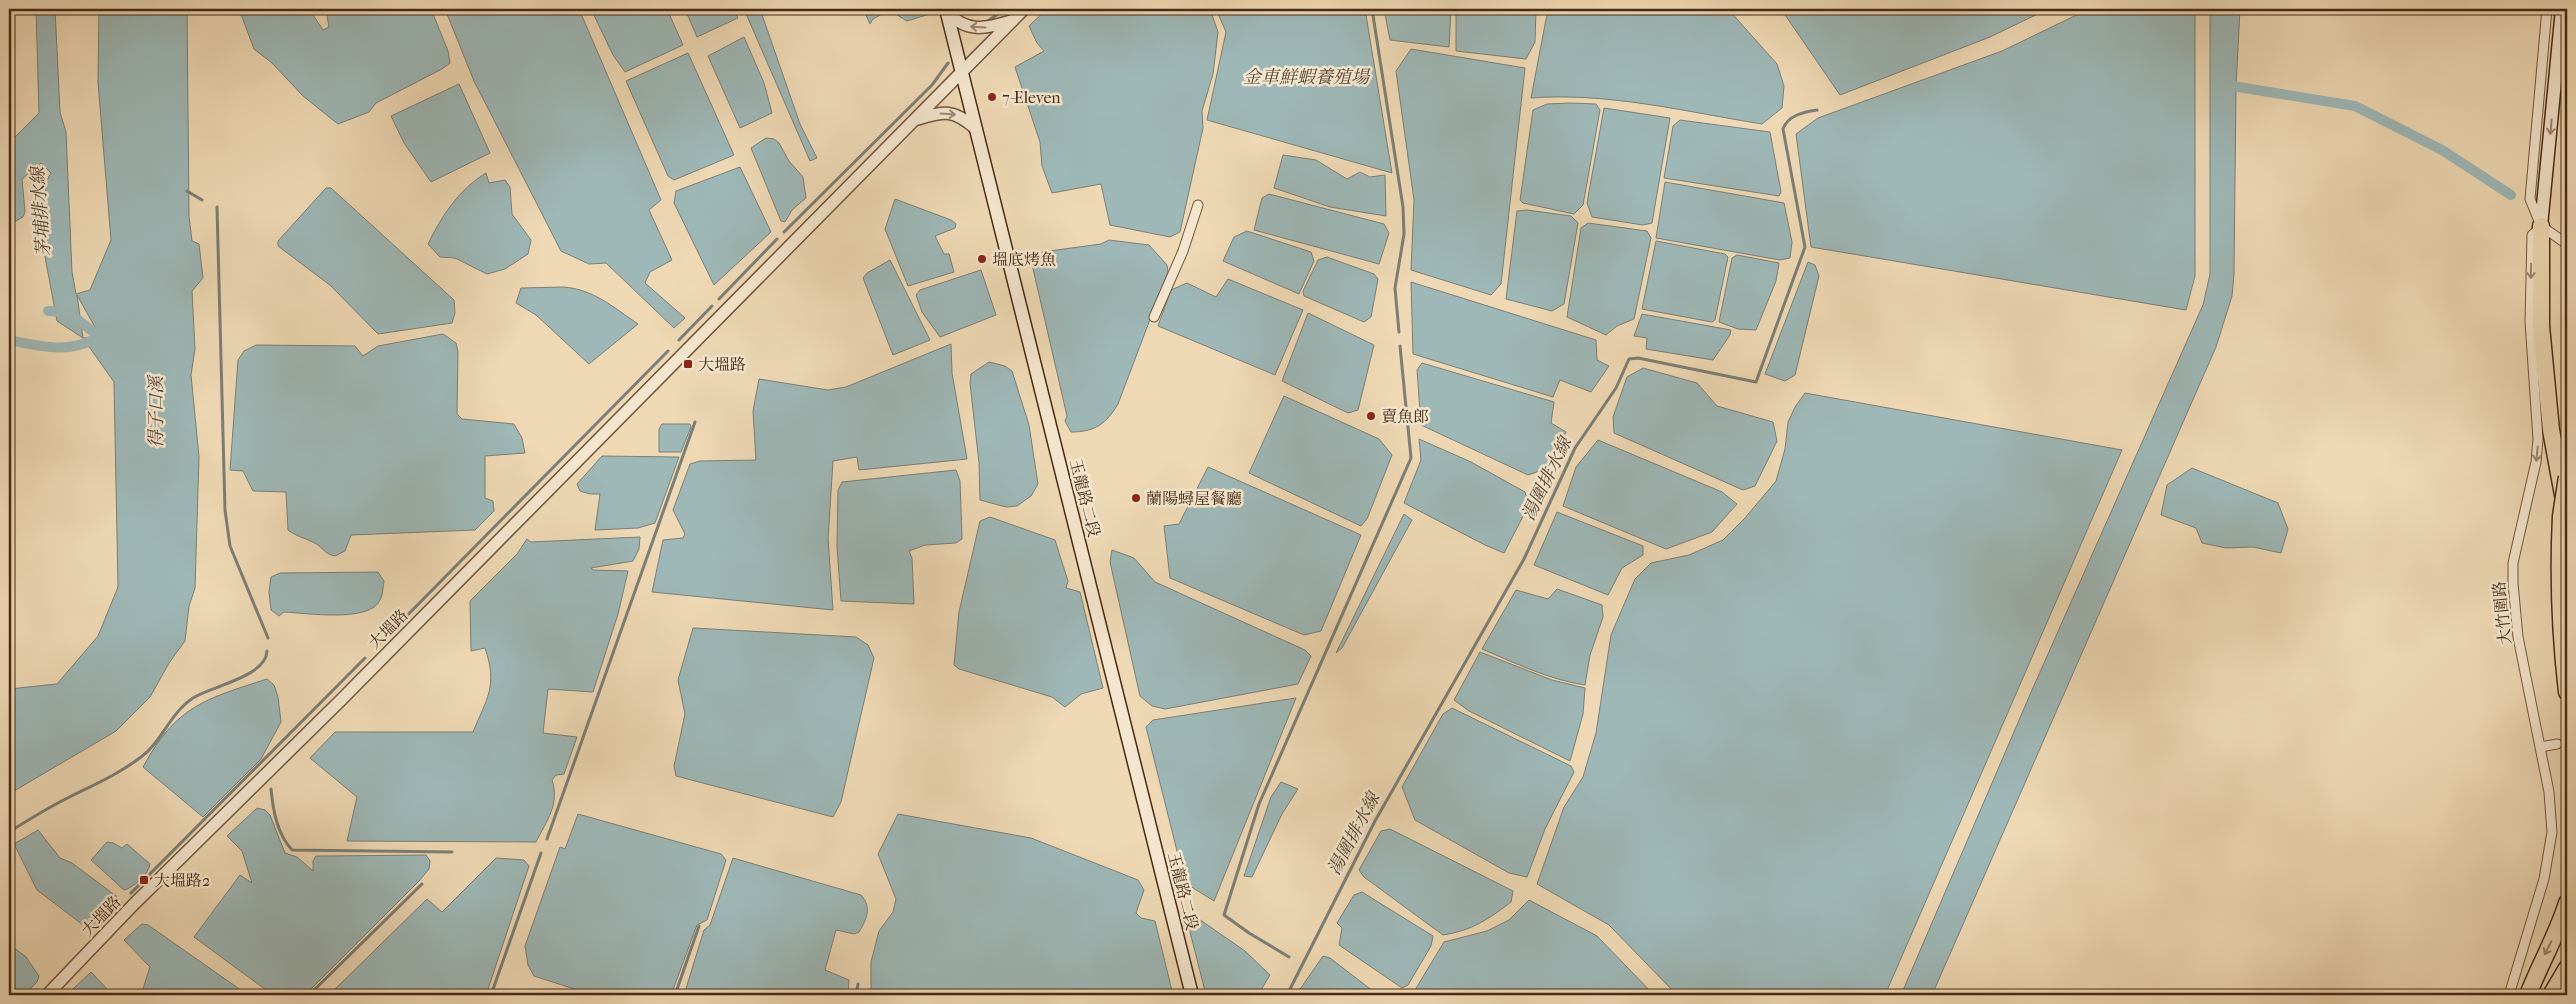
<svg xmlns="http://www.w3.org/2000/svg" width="2576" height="1004" font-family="'IM FELL French Canon','Noto Serif TC',serif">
<rect width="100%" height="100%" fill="#eed9b4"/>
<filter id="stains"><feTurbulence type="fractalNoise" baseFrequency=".004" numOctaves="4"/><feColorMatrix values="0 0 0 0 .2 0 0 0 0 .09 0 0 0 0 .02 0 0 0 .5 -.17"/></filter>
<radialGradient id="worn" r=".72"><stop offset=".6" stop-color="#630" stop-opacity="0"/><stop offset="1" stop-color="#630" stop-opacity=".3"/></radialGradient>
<path fill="#9db8b7" stroke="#7b7f76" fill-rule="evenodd" d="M36 9H55L60 112 66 132 72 272 76 294 90 290 111 240 98 82 99 9H187L189 216 192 241 199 244 203 278 192 291 195 349 191 375 199 457 195 588 189 606 185 641 169 663 150 697 116 731 9 794V689L57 684 98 636 118 587 114 382 83 338 57 321 43 246 46 182 51 173 41 163 22 179 25 212 23 217 9 225V143L39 113ZM77 295 100 336V337L83 338Z
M239 9H309L323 30 329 27 326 9H431L448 51 450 63 442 69 376 103 369 112 338 124 303 96 272 63 254 49Z
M445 9H579L661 200 649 210 672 260 650 272 645 283 685 318 674 328 606 263 589 264 561 251 474 81Z
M591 9H667L683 45 625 72 613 55Z
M685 9H733L738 18 697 37Z
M744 9H760L800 124 817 158 810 161Z
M863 9H932L933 13 907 21 889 10 873 19 870 24Z
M1047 9H1210L1218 32 1213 74 1202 111 1203 128 1180 232 1170 237 1110 225 1101 184 1052 193 1042 166 1040 142 1015 67 1044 51 1037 43 1029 26Z
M1216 9H1365L1392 173 1207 120 1226 32Z
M1384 9H1451L1449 47 1390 40Z
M1456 9H1536L1535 42 1526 59 1456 51Z
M1548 9H1728L1777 64 1784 86 1782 108 1762 124C1687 112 1608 92 1531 98Z
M1781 9H2048L1990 37 1840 95Z
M2089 9H2195V276L2186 310 1811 247 1796 134 1818 118 2002 51Z
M2210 9H2240L2236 87 2234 274 2232 296 2216 347 1932 995H1901L2032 690 2203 305 2210 274Z
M744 37 764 83 772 113 740 128 708 56Z
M1411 49 1525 68 1501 284 1491 295 1411 270 1414 200 1396 71Z
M688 53 734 155 674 180 668 176 626 81Z
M459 84 490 153 431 182 404 143 391 116Z
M1570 103 1596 104 1600 110 1583 205 1574 214 1523 203 1520 200 1533 110 1547 104Z
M1604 108 1670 118 1652 223 1643 225 1592 217 1587 203Z
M1680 120 1770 132 1781 192 1779 196 1664 178 1673 126Z
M766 138 774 139 779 143 789 161 803 177 806 198 792 210 785 222 781 221 751 148Z
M1283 155 1316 160 1347 179 1360 172 1370 177 1385 175 1386 216 1330 207 1274 188Z
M740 167 771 232 714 285 674 203 676 191Z
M486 173 489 183 505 180 510 187 512 214 531 240 528 254 505 269 487 274 455 258 440 257 428 244C441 217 459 189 486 173Z
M1665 182 1784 203 1792 242 1790 258 1780 260 1656 238Z
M326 188H331L454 300 455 313 452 323 378 334 331 286 278 246V241Z
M1269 194 1384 224 1389 233 1379 264 1254 230 1262 198Z
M895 199 951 220 956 224 955 228 935 236 944 254H949L954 272 908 286 885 229Z
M1527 210 1571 216 1578 223 1564 304 1552 311 1506 299 1517 211Z
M1588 223 1647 231 1651 238 1634 319 1617 326 1606 335 1567 317 1581 228Z
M1247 231 1311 252 1314 261 1299 294 1223 261 1234 237Z
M1109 240 1149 245 1167 265 1168 272 1118 404C1106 424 1095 432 1071 432L1065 421 1067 416 1031 260 1042 252 1101 244Z
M1656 241 1725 254 1728 257 1715 320 1712 322 1642 309Z
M1737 255 1779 263 1776 281 1756 330 1738 329 1719 322 1732 258Z
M1327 257 1374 274 1378 279 1371 317 1364 322 1304 296 1303 291 1318 260Z
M890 260 930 340 893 355 863 278 867 273Z
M1808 262 1815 265 1819 276 1795 375 1785 381 1765 374Z
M981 270 996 315 940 337 922 312 916 295 920 290Z
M1228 279 1303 310 1275 375 1158 326 1171 290 1187 283 1216 297Z
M1411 282 1596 340 1597 360 1609 366 1591 392 1560 380 1553 397 1413 354Z
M563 287C593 289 613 307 638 324L589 364 536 315 516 303 521 288Z
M1308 313 1374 345 1358 410 1348 413 1282 381Z
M1642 314 1731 330 1730 335 1713 360 1646 349 1647 338 1634 336Z
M443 334 456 343 458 352 457 414 462 419 514 424 522 438 525 453 485 456V498L493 501 494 511 475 530 351 535 345 551 335 556C326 554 325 551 318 545 309 539 297 537 288 530L286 492 253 491 243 471 230 470 238 360 244 351 256 345 355 346 363 356 378 346Z
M951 344 952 373 967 459 859 470 857 457 833 461 828 539 833 610 652 592 663 540 683 538 685 534 673 510 690 464 700 461 756 460 753 411 759 379 828 390 846 387Z
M989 362 1005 366 1012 371 1029 425 1038 484 1031 496 1017 506 1006 507 980 500 979 463 970 383 971 374Z
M1422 363 1554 402 1551 423 1566 432 1548 468 1528 475 1421 425 1417 370Z
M1643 368 1697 383 1717 406 1773 422 1777 441 1755 486 1743 490 1614 433 1613 417 1627 377Z
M1805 393 2122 450 1885 995H1677L1609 925 1537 884 1564 807 1583 777 1596 733 1611 635 1635 579 1651 563 1689 555 1723 540 1745 518 1776 481 1785 449 1788 422 1795 407Z
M1284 396 1379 439 1392 455 1367 519 1361 526 1249 473Z
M662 424H690L691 427 681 452H659V429Z
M1419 439 1471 462 1525 492 1529 505 1504 553 1485 545 1404 503 1421 460Z
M1598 440 1722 492 1737 504 1712 532 1666 549 1563 506 1576 467Z
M602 456 679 457 655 523 638 528 595 530 600 494H590L580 491 577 484Z
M1208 467 1361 535 1321 631 1304 635 1170 578 1164 526 1179 524Z
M2192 468 2278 503 2288 529 2281 553 2253 547 2226 548 2202 543 2196 528 2161 515 2167 485Z
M956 470 960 481 962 539 956 543 925 545 909 551 912 558 914 604 841 601 837 547 838 490 842 482Z
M1557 512 1643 546V555L1622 568 1608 595 1534 565Z
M1404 514 1412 520 1342 648 1336 653Z
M990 517 1055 540 1068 581 1066 588 1080 592 1103 688 1081 694 1065 707 1052 697 959 669 954 665 959 612 980 521Z
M640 537 639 549 633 561 591 568 593 570 628 571 618 614 593 692 548 689 543 733 577 737 564 774 556 775 552 780C560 804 547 820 536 842L347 841 357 797 310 758 335 732H473C487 698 498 686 485 648L471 651 470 601 517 554 527 539 531 542Z
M1112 550 1134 558 1155 582 1305 650 1311 656 1298 684 1165 709 1152 706 1140 696 1110 562Z
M378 572 384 581C383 587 383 595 380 600 370 623 306 613 284 612L279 616 271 610 269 592 271 577 280 573Z
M1557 589 1602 605 1603 617 1590 655 1585 685C1550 680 1515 663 1482 649L1516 590 1548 599Z
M693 628 856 637 868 645 874 658 841 802 833 817 676 776 674 766 685 714 678 680Z
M1480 652 1552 680 1585 688 1583 714 1570 761 1469 711 1454 700Z
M267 679 274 685 278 697 281 722 261 759 203 817 143 767C176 706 205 699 267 679Z
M1296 698 1214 901 1185 883 1146 727 1153 720Z
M1452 708 1571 766 1574 772 1545 829 1527 877 1509 873 1415 820 1402 787 1443 714Z
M1281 782 1298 789 1282 814 1252 877 1244 876 1271 797Z
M257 808 265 810 270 815 285 853 297 857 313 871V861L316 856H324L426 855 430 861 429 869 419 881 305 995H273L194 937 240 875 252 883 242 851 227 836Z
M578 814 721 854 726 860 707 920 697 925 671 995H593L534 976 528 965 525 946 560 847 565 849Z
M898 814 1031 838 1138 880 1144 890 1136 913 1141 918 1155 921 1173 995H871V962L879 931 893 912 896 899 878 854Z
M1390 829 1513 891 1511 902C1489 919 1471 931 1443 935L1364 877 1359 870 1381 831Z
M38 830 60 858 72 863 120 899 91 931 37 890 14 844Z
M107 842 113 843 122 848 127 844 150 864C149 874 133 888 124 890L91 860Z
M496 858 524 860 529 866 486 995H329L427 899 442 912Z
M733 858 861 895C872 907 867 919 859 932L854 934 836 930 825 970 849 980 848 995H684L704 930 710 925Z
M1362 892 1433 936 1431 946 1408 985 1402 988 1339 945 1342 928 1337 923 1354 895Z
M1529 900 1597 936 1654 995H1412L1444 942 1487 931 1509 920Z
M1193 915 1245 951 1270 975 1258 995H1206L1188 924Z
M142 924 148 925 248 995H141L150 967 124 940Z
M9 944 26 957 39 976 37 982 24 995H9Z
M1323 956 1330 958 1378 995H1296Z
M91 972 109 991V995H81L73 989Z"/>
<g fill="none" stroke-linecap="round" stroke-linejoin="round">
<path stroke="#7b7f76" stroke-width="3" d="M1372 9 1403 207 1404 234 1395 288 1399 332
M985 23 1005 9
M187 191 202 200
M217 207 225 510 230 546 268 638
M784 232 932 85 948 63
M719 299 777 239
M679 340 712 306
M378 645 668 351
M271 789C273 810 277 834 292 850L452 852
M9 832C25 822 41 812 58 803 86 788 115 777 141 757 161 743 170 713 193 698 211 686 266 677 267 651
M547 839 695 422
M131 893 365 658
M101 923 121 903
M1289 957 1249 933 1224 915 1259 804 1411 458 1400 346
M309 995 422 884
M491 995 541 853
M675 995 699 926
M856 995 858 984
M1287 995 1375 821 1524 559 1575 448 1616 388 1629 359 1638 358 1756 382 1805 247 1783 129C1788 115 1804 112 1817 110"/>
<path stroke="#9db8b7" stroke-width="10" d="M2226 85 2355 106 2442 150 2511 195
M48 311 67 312
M69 313 100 337 111 341
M9 340C40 346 68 354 97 338"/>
<path stroke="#cdb694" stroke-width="9" stroke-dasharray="9 4.5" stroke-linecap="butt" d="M2557 744 2567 741"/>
<g stroke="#72563d" stroke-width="11">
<path id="minor" d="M2547 9 2530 199 2541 226 2564 242
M1154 317 1183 251 1198 205
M2540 747 2557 744
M2509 995 2544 879 2552 832 2549 792 2518 637 2513 583V563L2536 462 2538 439 2530 322 2532 235 2541 227"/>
</g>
<g stroke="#72563d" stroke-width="14">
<path id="tertiary" d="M947 12C967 33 985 29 1011 21
M918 119C945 111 954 109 976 129
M47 995 134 904 341 700 1024 9"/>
</g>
<g stroke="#482a15" stroke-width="15">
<path id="secondary" d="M946 9 1192 995
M2541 226 2562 9"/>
</g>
<g stroke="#482a15" stroke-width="19">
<path id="motorway" d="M2541 226V326L2551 430 2563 495
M2561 516C2558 576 2560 632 2567 692
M2528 995C2540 964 2557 935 2567 903
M2551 995 2567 968"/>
</g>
<use href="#minor" stroke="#f4e6ce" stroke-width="9"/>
<use href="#tertiary" stroke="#f4e6ce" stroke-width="11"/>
<use href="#secondary" stroke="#f4e6ce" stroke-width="12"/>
<use href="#motorway" stroke="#eed9b4" stroke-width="16"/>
<g stroke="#482a15" stroke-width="19" stroke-linecap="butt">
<path id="motorway-bridge" d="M2561 516 2567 477"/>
</g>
<use href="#motorway-bridge" stroke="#eed9b4" stroke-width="16"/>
</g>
<defs><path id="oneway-shaft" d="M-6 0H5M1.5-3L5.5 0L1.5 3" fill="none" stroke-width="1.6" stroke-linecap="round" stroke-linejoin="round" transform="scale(1.25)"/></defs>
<g stroke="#9e8872">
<use href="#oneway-shaft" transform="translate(978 27) rotate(-177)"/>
<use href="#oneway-shaft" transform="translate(948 114) rotate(4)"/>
<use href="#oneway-shaft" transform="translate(2551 127) rotate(95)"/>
<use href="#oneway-shaft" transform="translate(2531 271) rotate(91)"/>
<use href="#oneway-shaft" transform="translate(2537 454) rotate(96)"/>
</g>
<use stroke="#9b8264" href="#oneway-shaft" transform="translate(2548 948) rotate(117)"/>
<g fill="#8f2418" stroke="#f4e6ce" stroke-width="2">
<circle cx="992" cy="97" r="5"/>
<circle cx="982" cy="259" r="5"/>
<rect x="683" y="359" width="10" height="10" rx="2.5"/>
<circle cx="1371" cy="416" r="5"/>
<circle cx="1136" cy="498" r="5"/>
<rect x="139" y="875" width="10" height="10" rx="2.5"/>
</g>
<g text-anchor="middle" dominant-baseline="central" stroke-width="5" stroke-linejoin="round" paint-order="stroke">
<g font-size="16" fill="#482a15" stroke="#f4e6ce" text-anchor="start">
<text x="1002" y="97">7-Eleven</text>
<text x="992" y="259">塭底烤魚</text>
<text x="698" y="364">大塭路</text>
<text x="1381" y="416">賣魚郎</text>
<text x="1146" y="498">蘭陽蟳屋餐廳</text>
<text x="154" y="880">大塭路2</text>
</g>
<g font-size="16" fill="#482a15" stroke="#f4e6ce">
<text transform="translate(1085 498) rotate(76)">玉龍路二段</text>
<text transform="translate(2502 613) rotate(-96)">大竹圍路</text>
<text transform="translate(388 629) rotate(-45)">大塭路</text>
<text transform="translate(1183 891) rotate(76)">玉龍路二段</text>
<text transform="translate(101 916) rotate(-46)">大塭路</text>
</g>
<g font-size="18" font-style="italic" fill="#594635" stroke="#f4e6ce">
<text x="1306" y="77">金車鮮蝦養殖場</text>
<text transform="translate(41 212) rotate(-94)">茅埔排水線</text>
<text transform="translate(156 412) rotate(-90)">得子口溪</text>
<text transform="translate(1547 479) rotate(-64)">湯圍排水線</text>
<text transform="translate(1354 834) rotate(-62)">湯圍排水線</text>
</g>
</g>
<rect width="2576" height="1004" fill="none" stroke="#eed9b4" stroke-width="30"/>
<rect x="10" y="10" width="2556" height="984" fill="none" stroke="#482a15" stroke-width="2.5"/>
<rect x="15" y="15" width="2546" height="974" fill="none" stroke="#482a15"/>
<rect width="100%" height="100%" filter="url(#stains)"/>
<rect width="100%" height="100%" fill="url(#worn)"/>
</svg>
